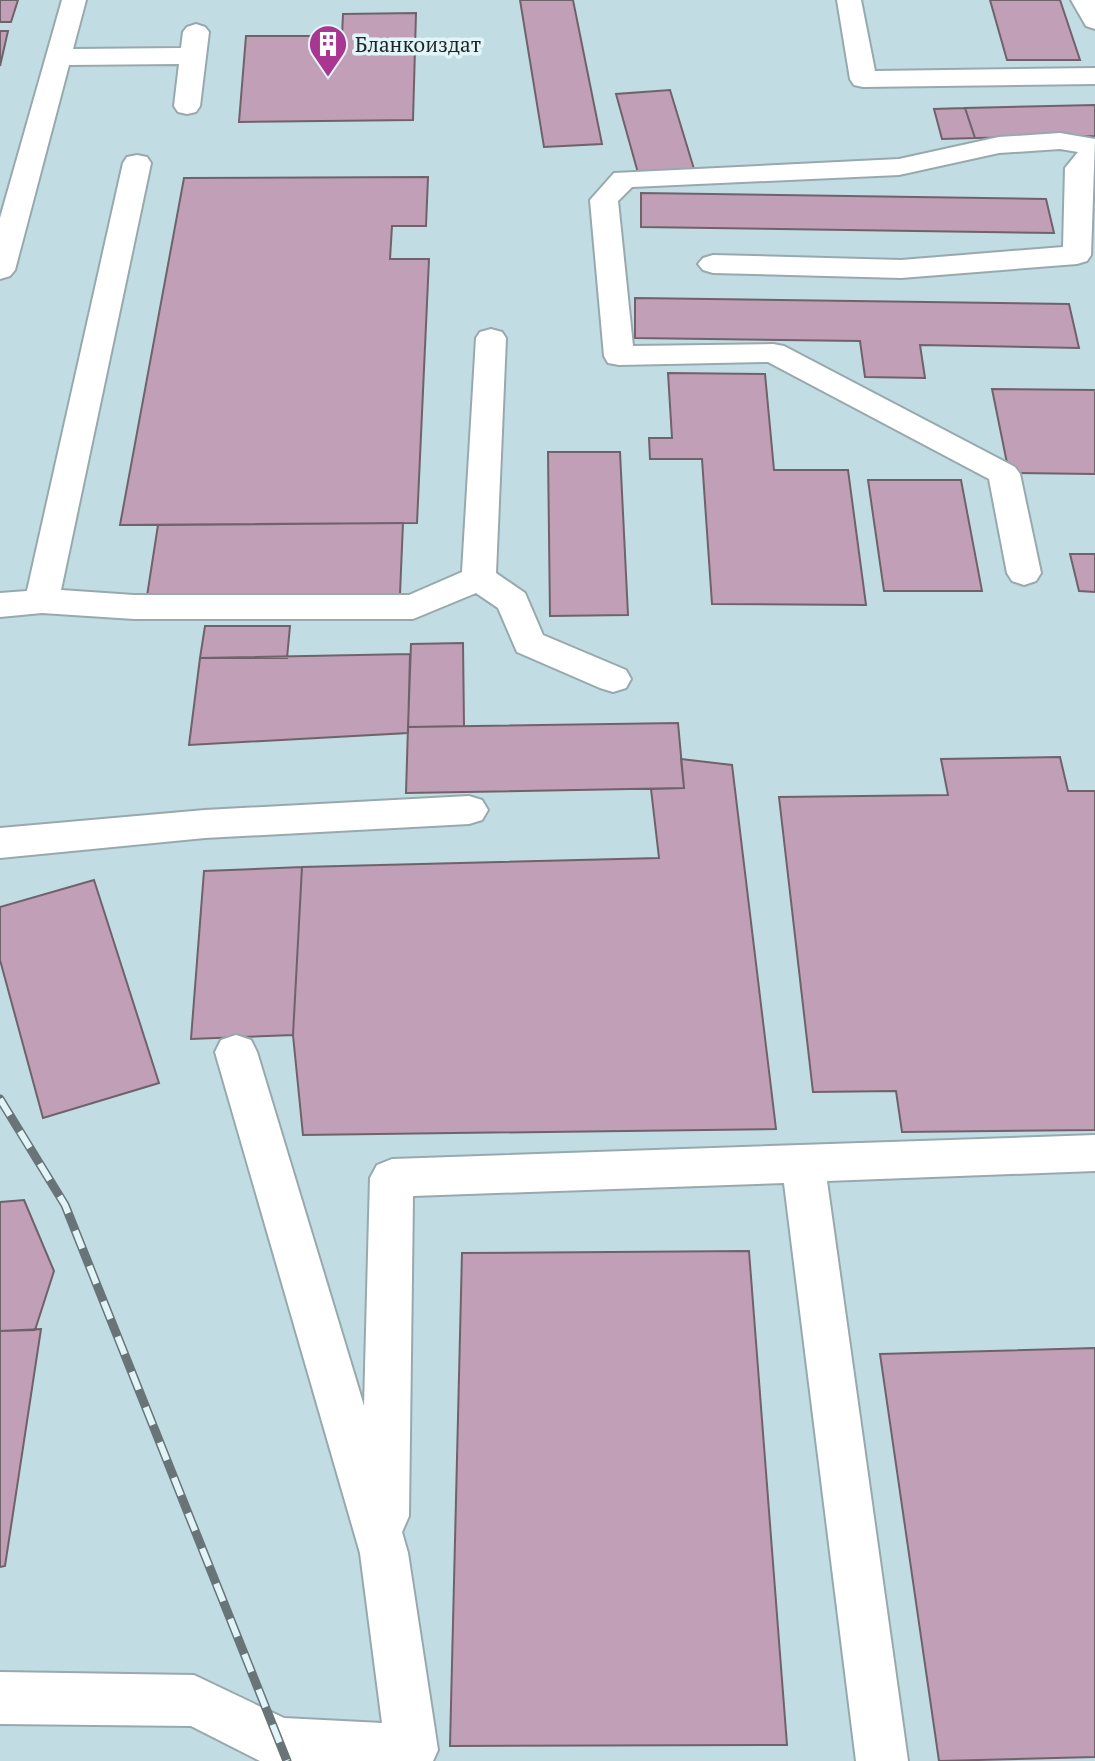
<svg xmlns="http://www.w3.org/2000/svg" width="1095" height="1761" font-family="'PT Serif',serif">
<rect width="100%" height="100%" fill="#d4e7eb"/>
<path fill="#c1dce3" d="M0 0H1095V1761H0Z"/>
<path fill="#c19fb7" stroke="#6f626b" stroke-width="2" d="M0 0H18L11 22H0Z
M520 0H573L602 144 544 147Z
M990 0H1060L1080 60H1007Z
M416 13 413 120 239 122 246 36H342L343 14Z
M0 31H8L0 66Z
M670 90 694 169 638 173 616 94Z
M1095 105V136L975 138 965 108Z
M965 108 975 138 942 139 934 109Z
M428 177 426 226H392L390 259H429L417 523 120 525 184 178Z
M641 193 1046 199 1054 233 641 227Z
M635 298 1069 304 1079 348 920 345 925 378 865 377 860 341 635 338Z
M668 373 765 374 774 470H848L866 605 712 604 702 459H650L649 438H672Z
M992 389 1095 390V474L1009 473Z
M548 452H620L628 615 550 616Z
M868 480H961L982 591H884Z
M403 523 400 594 147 596 158 525Z
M1070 554H1095V592L1079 591Z
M205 626H290L287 658H200Z
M463 643 464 726 408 727 411 644Z
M410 654 408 733 189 745 200 658Z
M678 723 684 788 406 793 408 727Z
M1060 757 1068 791H1095V1130L902 1132 896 1091 813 1092 779 797 948 795 941 759Z
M681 759 732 765 776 1129 303 1135 293 1035 302 867 659 858 651 789 684 788Z
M302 867 293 1035 191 1039 204 871Z
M94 880 159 1083 43 1118 0 960V907Z
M24 1200 54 1271 35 1330 0 1331V1202Z
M749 1251 787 1745 450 1746 462 1253Z
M41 1329 5 1566 0 1567V1331Z
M1095 1348V1757L939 1761 880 1354Z"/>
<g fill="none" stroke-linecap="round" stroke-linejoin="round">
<g stroke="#98a9ad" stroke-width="4">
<path id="minor" d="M62 0H86L73 49 181 48 183 32 187 27 196 24 205 27 209 32 200 106 196 112 187 114 178 112 174 106 179 64 69 65 15 270 10 276 0 279V218Z
M837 0H861L875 71 1095 68V84L863 87 854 85 850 79Z
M1071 0H1095V29L1086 26Z
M1060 133 1095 139 1091 255 1087 261 1077 264 901 278 713 273 703 270 698 264 703 258 713 255 901 260 1063 247 1065 168 1078 152 1060 149 999 153 899 175 632 187 618 201 633 346 773 344 784 346 1015 467 1020 474 1041 573 1036 581 1024 585 1012 581 1007 573 989 479 768 362 619 365 608 363 604 356 590 200 614 173 899 159 999 137Z
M137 155 147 157 151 163 61 590 134 595H409L462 572 476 338 480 332 491 329 502 332 506 338 496 573 525 593 543 635 626 670 631 679 626 688 613 692 600 688 517 652 498 608 476 593 413 619H134L42 613 0 617V593L27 591 123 163 127 157Z
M469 796 482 800 488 810 482 820 469 824 205 838 0 858V828L205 810Z
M236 1035 251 1040 257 1052 364 1406 370 1178 377 1165 392 1159 1095 1135V1171L827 1181 908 1761H856L784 1183 413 1196 409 1516 402 1532 408 1553 438 1750 433 1761H260L191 1726 0 1724V1672L194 1675 284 1718 382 1723 360 1553 215 1052 221 1040Z"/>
</g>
<use href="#minor" fill="#fff" fill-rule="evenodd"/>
<g stroke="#687477" stroke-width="9">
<path id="rail" d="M0 1099 65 1205 287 1761"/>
</g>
<use href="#rail" stroke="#e1f4f8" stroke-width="6" stroke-dasharray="19" stroke-linecap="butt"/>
</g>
<defs>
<g id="building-pin" transform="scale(2.0125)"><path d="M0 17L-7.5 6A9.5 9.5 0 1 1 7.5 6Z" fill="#a93690" stroke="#e1f4f8"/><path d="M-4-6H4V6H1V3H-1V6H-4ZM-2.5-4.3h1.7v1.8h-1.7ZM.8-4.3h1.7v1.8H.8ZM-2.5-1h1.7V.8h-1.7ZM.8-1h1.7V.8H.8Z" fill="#fff"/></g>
</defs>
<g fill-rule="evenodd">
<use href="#building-pin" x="328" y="44"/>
</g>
<g text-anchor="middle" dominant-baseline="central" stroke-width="7" stroke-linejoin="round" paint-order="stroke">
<g font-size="21" fill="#1e2526" stroke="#e1f4f8" text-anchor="start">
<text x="355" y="44">Бланкоиздат</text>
</g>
</g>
</svg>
